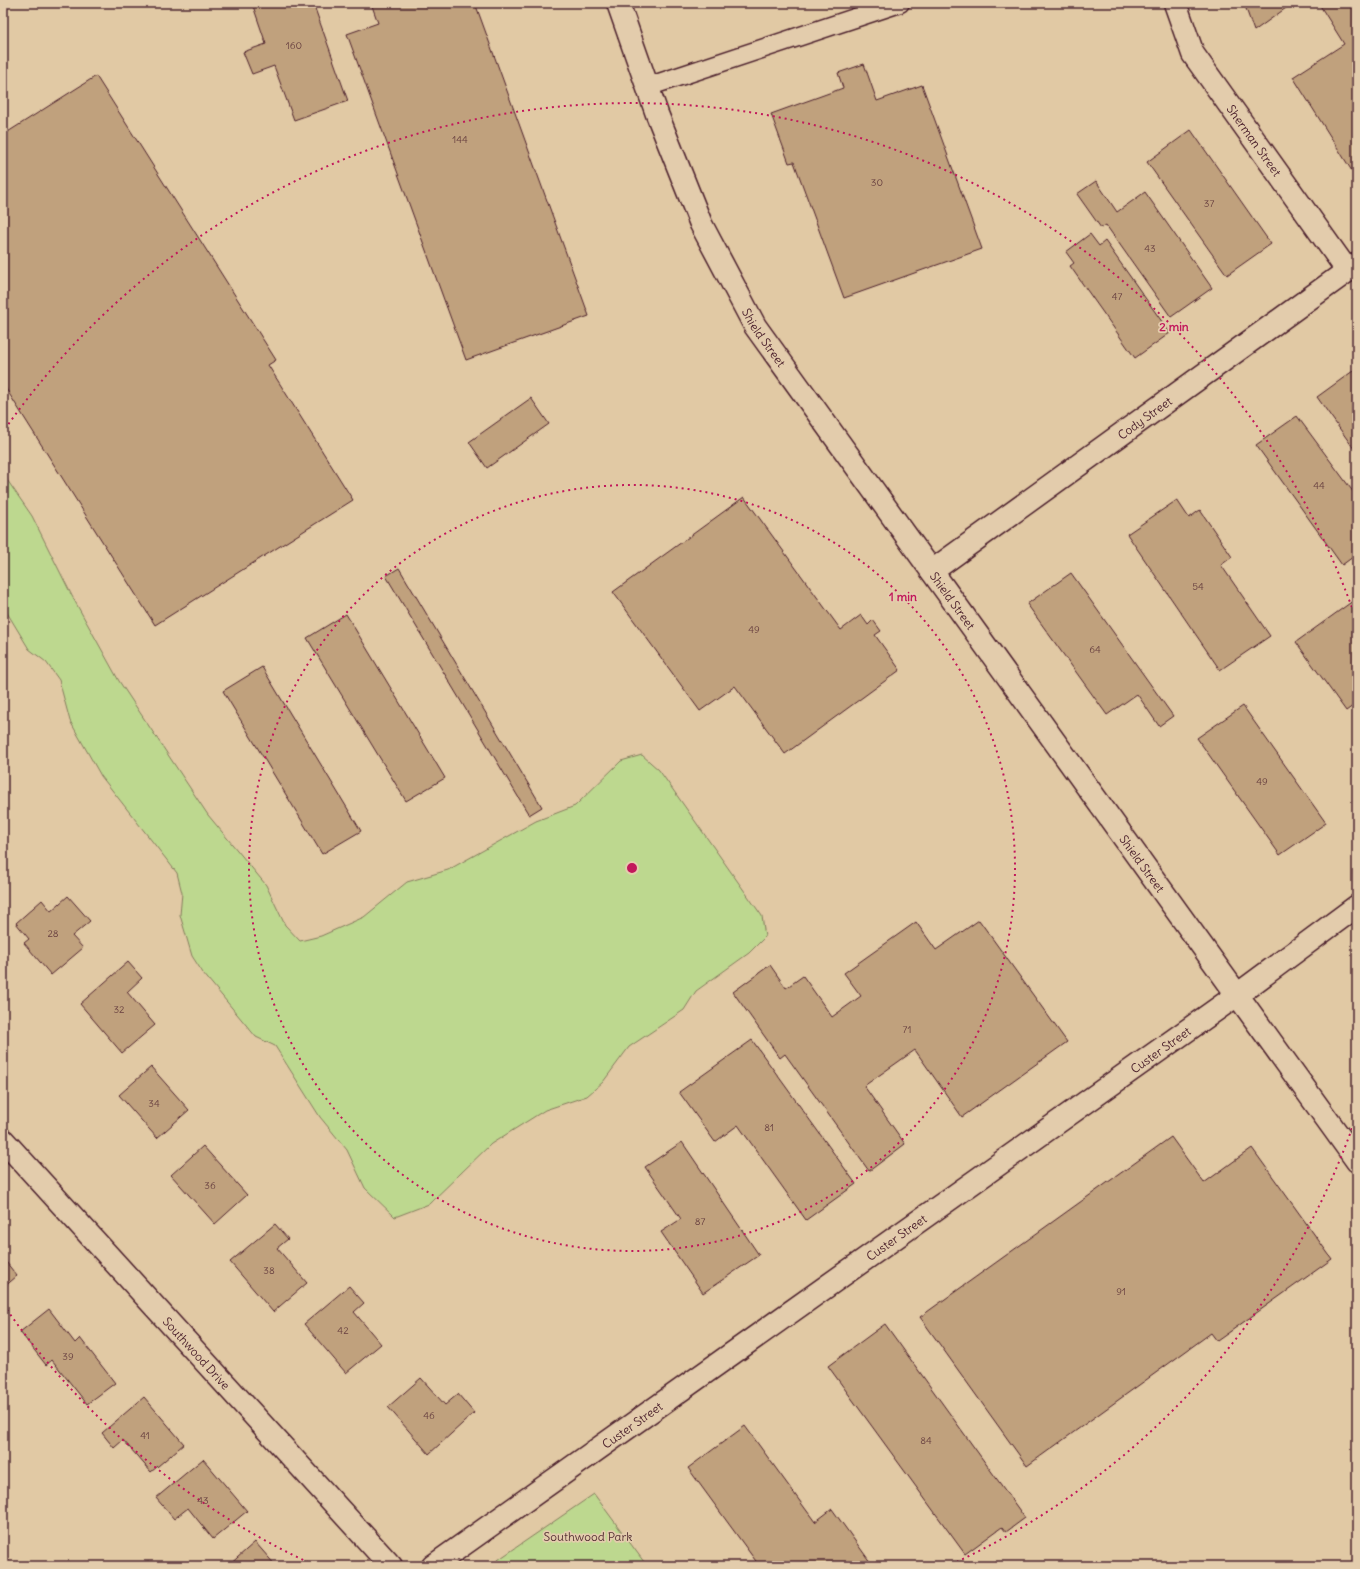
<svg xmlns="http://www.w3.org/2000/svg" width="1360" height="1569" font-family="Delius,sans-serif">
<rect width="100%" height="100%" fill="#e1c9a4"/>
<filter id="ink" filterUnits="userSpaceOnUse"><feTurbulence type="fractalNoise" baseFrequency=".025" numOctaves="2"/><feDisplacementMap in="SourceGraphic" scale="8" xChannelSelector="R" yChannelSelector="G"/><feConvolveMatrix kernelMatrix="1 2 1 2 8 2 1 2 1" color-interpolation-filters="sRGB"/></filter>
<g filter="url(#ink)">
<path fill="#bdd88f" stroke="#847c5d" d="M3 474 32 516 72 596 119 681 208 815 266 885 285 925 300 941 321 936 364 917 407 882 448 870 536 821 575 806 621 761 642 755 659 770 762 916 765 937 749 953 696 991 684 1010 629 1047 603 1082 587 1096 545 1110 491 1144 429 1204 395 1217 365 1188 347 1150 320 1117 275 1046 256 1037 203 973 192 956 180 915 182 893 177 873 101 776 70 721 59 680 46 662 29 649 3 606Z
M594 1494 647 1566H490L492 1564Z
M149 1562 155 1566H125L128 1564Z"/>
<path fill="#c0a17d" stroke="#4a1f2b" d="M252 3H313L348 101 294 120 274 66 252 74 243 52 266 44Z
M371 3H475L589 316 466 360 347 34 378 23Z
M1244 3H1293L1254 31Z
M1320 3H1357V179L1293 77 1344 44 1319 4Z
M864 64 877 101 922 85 982 249 844 298 794 162 789 163 771 114 843 88 838 73Z
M96 76 276 360 268 365 353 500 155 625 3 384V135Z
M1191 130 1271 244 1227 275 1147 162Z
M1096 181 1117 212 1145 192 1212 288 1171 317 1106 225 1101 228 1077 194Z
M1090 234 1099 246 1105 241 1170 333 1135 358 1070 266 1074 263 1066 252Z
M1357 368V453L1317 397Z
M531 398 549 424 487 468 469 442Z
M1297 416 1357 497V554L1342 565 1256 445Z
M744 497 841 630 861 615 868 625 873 620 881 631 875 635 900 670 785 754 735 686 700 711 613 592Z
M1177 500 1189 518 1200 510 1232 557 1221 565 1270 636 1220 670 1127 534Z
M399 568 542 807 529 815 386 576Z
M1071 573 1173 716 1159 726 1137 694 1107 715 1027 604Z
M1357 598V703L1346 711 1296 642Z
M346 614 445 778 406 801 307 638Z
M262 667 361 831 322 854 223 691Z
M1243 706 1326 823 1280 855 1197 738Z
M68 896 90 921 72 936 83 948 51 975 24 943 29 939 16 923 42 900 51 911Z
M979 920 1067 1042 962 1117 915 1050 864 1086 905 1144 869 1171 785 1054 780 1058 733 992 770 965 786 988 803 976 832 1017 861 996 844 973 916 922 936 950Z
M128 962 142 978 127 992 155 1025 122 1053 80 1004Z
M752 1040 856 1184 806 1220 738 1125 715 1142 679 1092Z
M151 1067 189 1110 157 1138 119 1095Z
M1171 1137 1204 1183 1252 1148 1332 1259 1217 1341 1211 1333 1027 1466 920 1317Z
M682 1142 759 1255 703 1293 661 1232 681 1219 645 1167Z
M203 1146 247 1195 215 1224 171 1175Z
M275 1224 288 1239 277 1248 307 1283 273 1312 230 1262Z
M3 1258 17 1276 3 1288Z
M349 1286 364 1303 354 1312 381 1344 346 1373 304 1324Z
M49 1309 75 1343 80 1338 115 1383 87 1404 52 1360 46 1365 20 1332Z
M885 1324 1025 1518 1006 1532 1002 1527 965 1554 828 1366Z
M421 1378 445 1405 458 1394 474 1413 429 1454 388 1407Z
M144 1397 184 1444 151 1472 123 1440 114 1448 102 1433Z
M745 1426 815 1522 832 1509 873 1566H755L758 1564 688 1468Z
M203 1459 247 1511 213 1539 188 1508 174 1519 156 1498Z
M255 1542 276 1566H228Z"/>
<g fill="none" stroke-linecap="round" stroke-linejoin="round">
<g stroke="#4a1f2b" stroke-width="21">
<path id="lane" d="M647 87 900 3"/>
</g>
<g stroke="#4a1f2b" stroke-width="25">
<g id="street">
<path id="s1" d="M618 3 657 114 701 224 755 326 1357 1161"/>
<path id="s2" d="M1175 3 1193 54 1347 270"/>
<path id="s3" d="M932 571 1357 264"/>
<path id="s4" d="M3 1140 391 1566"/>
<path id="s5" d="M433 1566 1237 995 1357 906"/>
</g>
</g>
<use href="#lane" stroke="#e3ccac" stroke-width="18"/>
<use href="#street" stroke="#e3ccac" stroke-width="22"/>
</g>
</g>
<g fill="none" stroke="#c2185b" stroke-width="2" stroke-dasharray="2 4">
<circle cx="632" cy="868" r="383"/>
<path d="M1356 1117A766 766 0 0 1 950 1565M314 1565A766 766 0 0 1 5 1307M5 429A766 766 0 0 1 1356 619"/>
</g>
<g text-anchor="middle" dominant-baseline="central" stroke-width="3.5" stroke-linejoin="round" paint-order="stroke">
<g font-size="10" fill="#684040">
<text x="294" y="45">160</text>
<text x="460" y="139">144</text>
<text x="877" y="182">30</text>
<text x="1209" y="203">37</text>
<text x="1150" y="248">43</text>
<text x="1117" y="296">47</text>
<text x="1319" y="485">44</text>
<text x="1198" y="586">54</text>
<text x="754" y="629">49</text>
<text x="1095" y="649">64</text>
<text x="1262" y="781">49</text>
<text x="53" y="933">28</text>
<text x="119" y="1009">32</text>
<text x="907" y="1029">71</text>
<text x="154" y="1103">34</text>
<text x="769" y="1127">81</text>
<text x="210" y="1185">36</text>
<text x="700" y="1221">87</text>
<text x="269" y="1270">38</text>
<text x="1121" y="1291">91</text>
<text x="343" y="1330">42</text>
<text x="68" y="1356">39</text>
<text x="429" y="1415">46</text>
<text x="145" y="1435">41</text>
<text x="926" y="1440">84</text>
<text x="203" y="1500">43</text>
</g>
<g font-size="12" fill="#4a1f2b" stroke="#e3ccac">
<text stroke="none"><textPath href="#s2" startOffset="160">Sherman Street</textPath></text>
<text stroke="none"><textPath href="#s1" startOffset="366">Shield Street</textPath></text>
<text stroke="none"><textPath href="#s3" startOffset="262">Cody Street</textPath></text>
<text stroke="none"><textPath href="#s1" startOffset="690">Shield Street</textPath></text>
<text stroke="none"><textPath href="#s1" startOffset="1014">Shield Street</textPath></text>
<text stroke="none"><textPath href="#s5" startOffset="892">Custer Street</textPath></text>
<text stroke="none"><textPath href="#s5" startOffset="568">Custer Street</textPath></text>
<text stroke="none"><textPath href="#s4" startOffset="288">Southwood Drive</textPath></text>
<text stroke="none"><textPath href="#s5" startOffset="244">Custer Street</textPath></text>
</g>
<g font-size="12" fill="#563235" stroke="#e3ccac">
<text x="588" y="1536">Southwood Park</text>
</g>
</g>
<circle cx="632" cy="868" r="6" fill="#c2185b" stroke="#e3ccac" stroke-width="2"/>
<g font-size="12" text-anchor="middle" font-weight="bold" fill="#c2185b" stroke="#e3ccac" stroke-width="3.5" stroke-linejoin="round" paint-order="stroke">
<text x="1174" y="331">2 min</text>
<text x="903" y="601">1 min</text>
</g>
<rect width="1360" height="1569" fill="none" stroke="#e3ccac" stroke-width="16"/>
<rect x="8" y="8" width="1344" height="1553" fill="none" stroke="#4a1f2b" stroke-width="1.5" filter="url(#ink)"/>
</svg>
